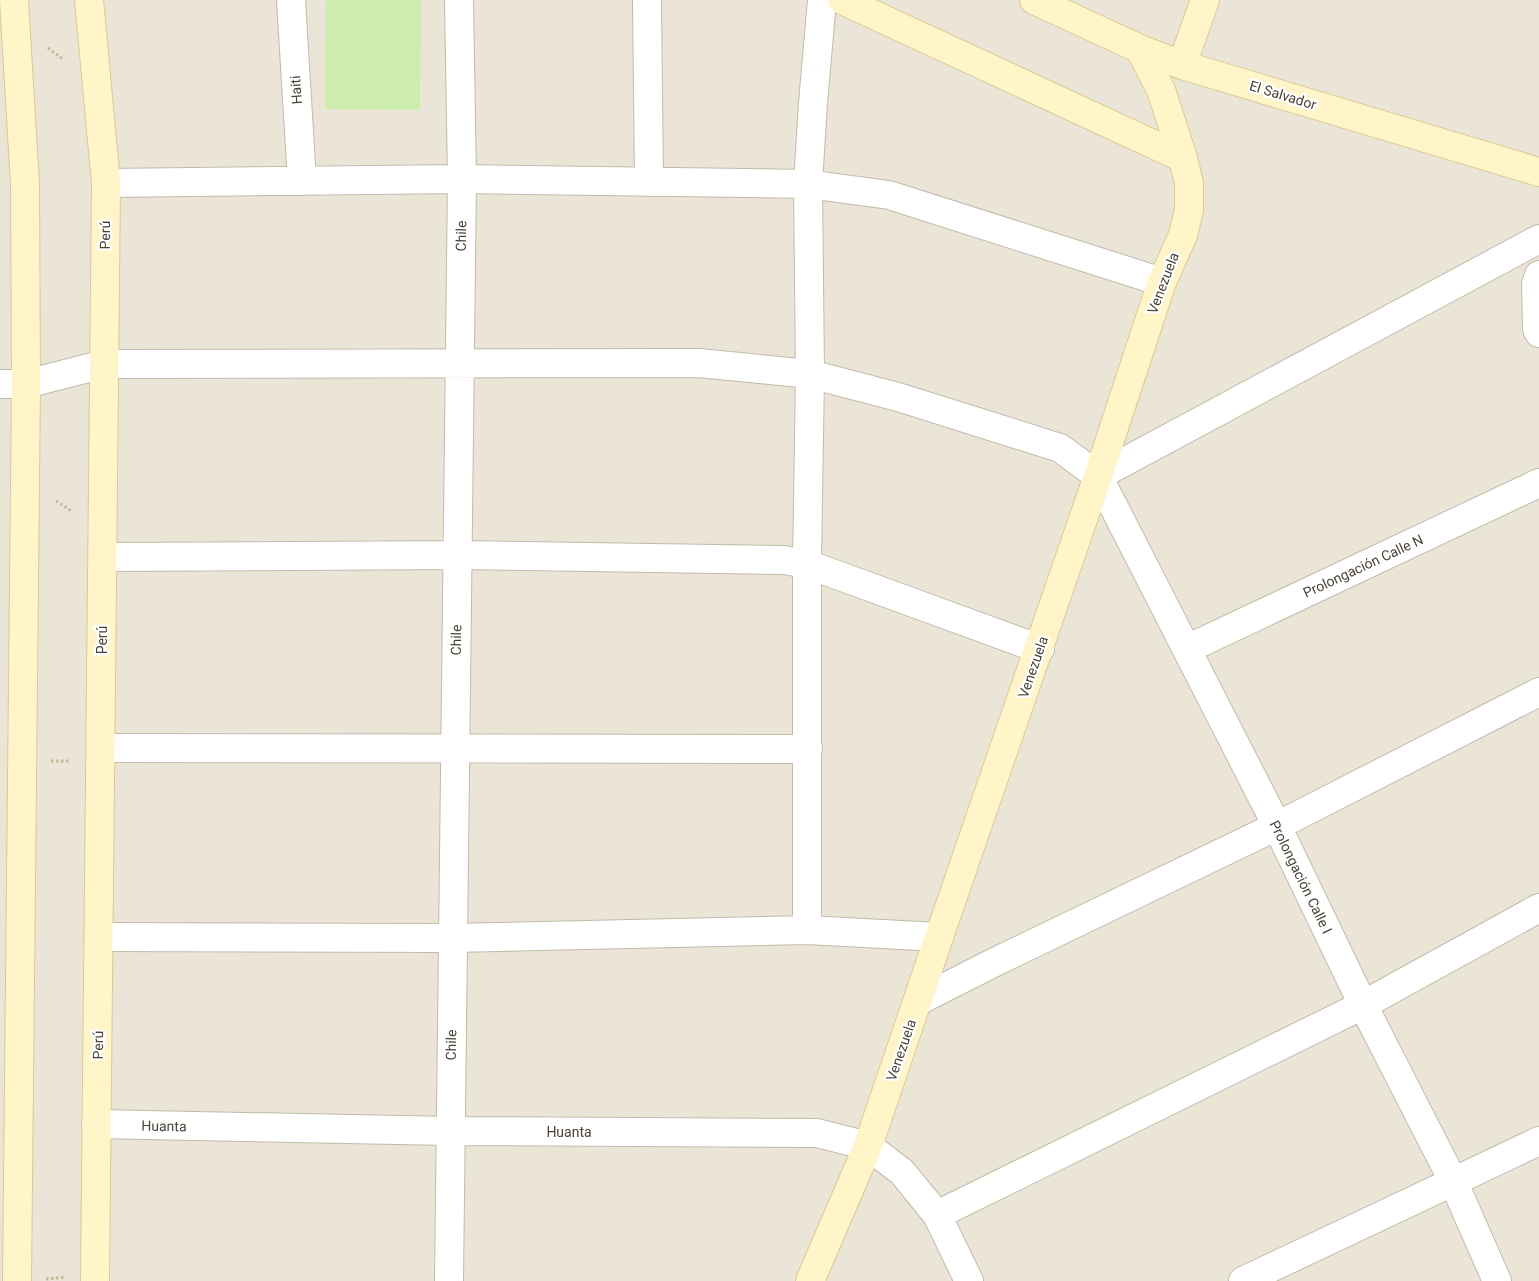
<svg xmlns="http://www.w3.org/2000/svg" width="1539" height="1281" font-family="Roboto,sans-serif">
<rect width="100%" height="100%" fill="#f5f2e8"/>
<path fill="#eae5d6" d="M0 0H1539V1281H0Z"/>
<path fill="#cdedae" d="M326 0H421L420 110 325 109Z"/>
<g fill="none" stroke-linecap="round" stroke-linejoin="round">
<g stroke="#c2bbaa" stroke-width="30">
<path id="street" d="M291 0 302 181
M647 0 649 182
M106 183 462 179 808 184 889 195 1162 282
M1539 275 1536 284 1537 329 1539 333
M0 384H26L104 364 699 363 810 374 898 397 1060 448 1098 476 1277 826 1363 1005 1453 1181 1497 1281
M1098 476 1539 239
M103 557 457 555 784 560 807 564 1040 649
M1187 649 1539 483
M101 748 808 749
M807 930V564L810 374 808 184 813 103 822 0
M100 937 452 938 807 930 939 937
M918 1001 995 962 1277 826 1539 692
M96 1124 450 1131 817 1133 868 1146 902 1172 937 1215 969 1281
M937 1215 1363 1005 1539 908
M449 1281 462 179 459 0
M1243 1281 1539 1141"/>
</g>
<g stroke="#d9ca94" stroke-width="30">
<path id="secondary" d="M14 0 25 184 26 384 17 1281
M89 0 106 183 95 1281
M842 0 1183 158
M1034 0 1140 49 1182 65 1539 172
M1182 65 1205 0
M810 1281 868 1146 939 937 1098 476 1162 282 1183 235 1189 210V183L1183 158 1161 90 1140 49"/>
</g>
<path stroke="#c5b89a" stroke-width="3" stroke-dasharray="2.5 2.5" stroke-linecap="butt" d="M48 48 63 59
M56 501 73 512
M51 761H70
M46 1279 65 1277"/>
<use href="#street" stroke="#fff" stroke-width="28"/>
<use href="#secondary" stroke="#fff5c9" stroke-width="28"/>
</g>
<g text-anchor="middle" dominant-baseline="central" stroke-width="4.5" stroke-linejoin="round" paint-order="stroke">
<g font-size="14" fill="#4a4336" stroke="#fff">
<text transform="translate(296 90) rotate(-94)">Haiti</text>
<text transform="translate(1283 95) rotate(17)">El Salvador</text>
<text transform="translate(105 235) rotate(-89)">Perú</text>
<text transform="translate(461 236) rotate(-89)">Chile</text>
<text transform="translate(1163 283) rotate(-69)">Venezuela</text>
<text transform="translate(1363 566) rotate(-25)">Prolongación Calle N</text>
<text transform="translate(102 640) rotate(-90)">Perú</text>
<text transform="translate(456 640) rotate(-89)">Chile</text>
<text transform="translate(1033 667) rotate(-71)">Venezuela</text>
<text transform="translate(1301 877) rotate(64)">Prolongación Calle I</text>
<text transform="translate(98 1045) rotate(-89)">Perú</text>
<text transform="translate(451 1045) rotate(-89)">Chile</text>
<text transform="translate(901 1050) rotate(-71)">Venezuela</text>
<text transform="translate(164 1126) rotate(1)">Huanta</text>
<text x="569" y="1132">Huanta</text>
</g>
</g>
</svg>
